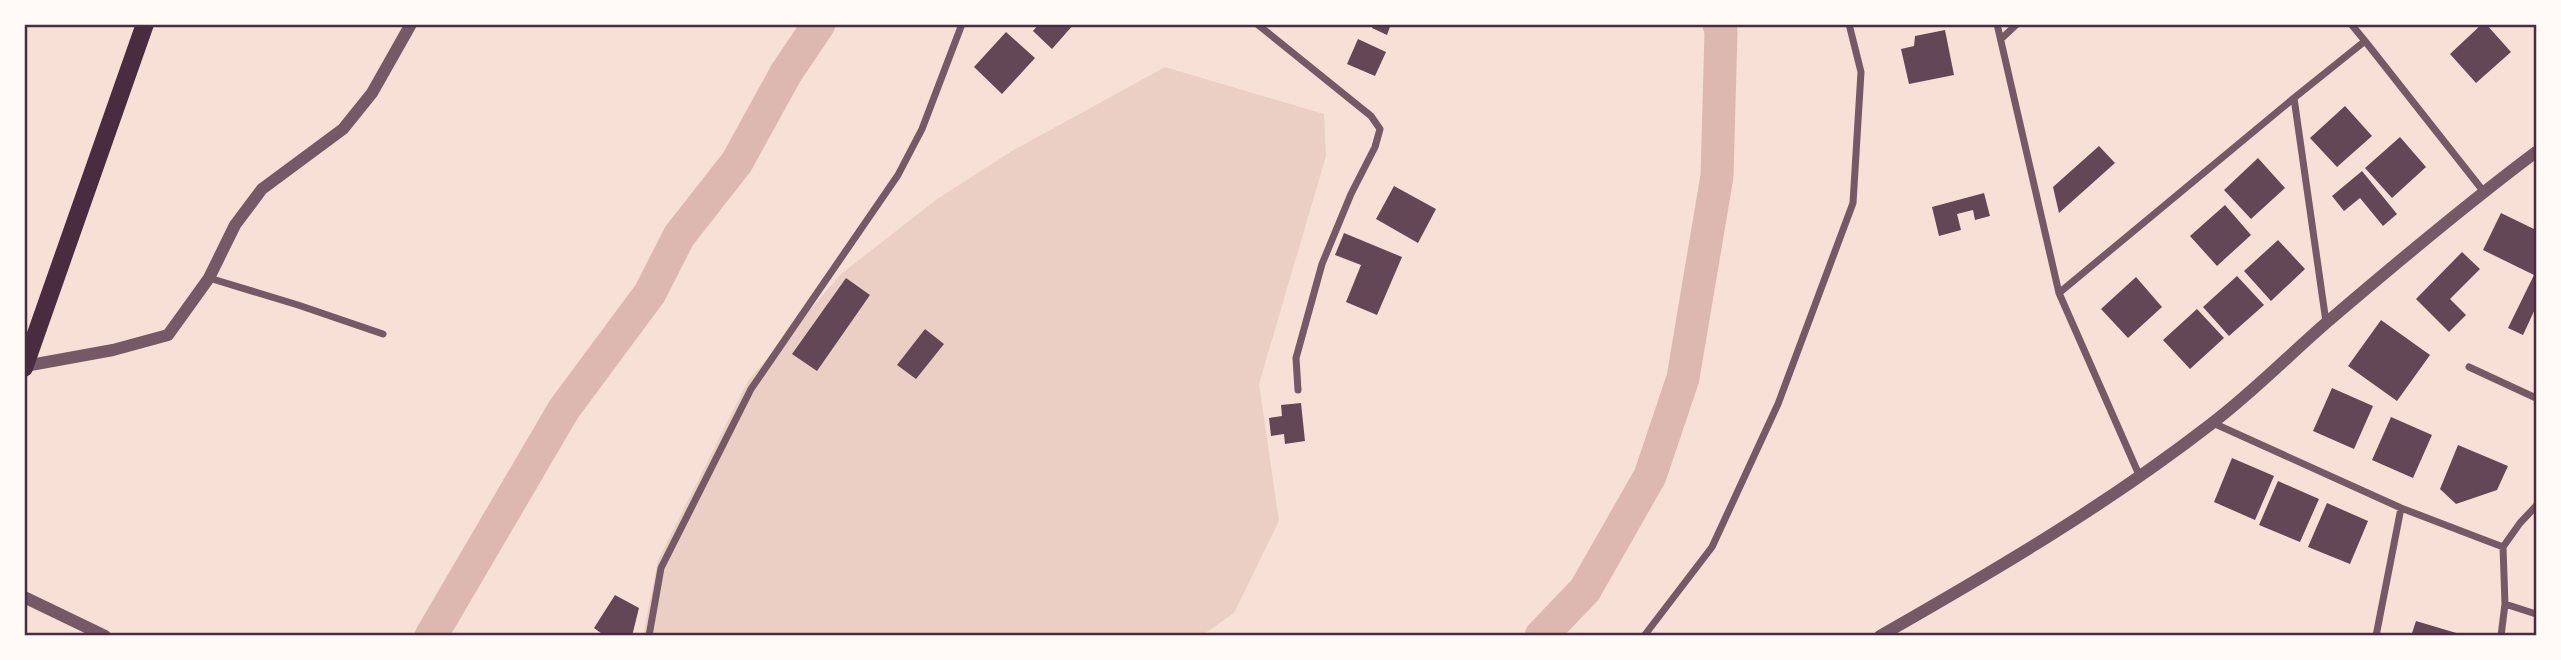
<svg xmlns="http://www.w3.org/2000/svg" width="2561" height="660" font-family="Overpass,sans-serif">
<rect width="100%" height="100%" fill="#f7e1d7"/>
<path fill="#ebcfc5" d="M1165 67 1324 114 1326 156 1259 384 1279 521 1234 613 1201 636H643L658 560 748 381 841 274 937 199 1012 151Z"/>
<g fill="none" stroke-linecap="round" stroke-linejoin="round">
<path stroke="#dcb8b0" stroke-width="33" d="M431 636 564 409 650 293 679 236 737 162 786 73 819 24
M1541 636 1585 590 1650 476 1683 378 1717 176 1721 32 1719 24"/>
</g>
<path fill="#644757" d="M1039 24H1074L1052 49 1033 31Z
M1373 24H1391L1387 35 1372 28Z
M2482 24H2486L2511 52 2476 83 2450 54Z
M1945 30 1954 75 1909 84 1901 49 1914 46 1915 36Z
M1006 32 1035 58 1002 94 974 67Z
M1358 39 1386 52 1375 76 1347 64Z
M2345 106 2372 136 2337 167 2310 138Z
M2400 137 2426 167 2392 198 2365 168Z
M2099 146 2115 163 2059 213 2053 187Z
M2258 158 2285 188 2251 219 2224 190Z
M2362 171 2397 214 2383 226 2360 198 2344 211 2332 196Z
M1394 186 1436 209 1418 243 1376 219Z
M1984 193 1990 216 1975 220 1973 210 1957 214 1961 230 1939 236 1932 207Z
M2225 205 2251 235 2217 266 2190 236Z
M2501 213 2536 230V307L2523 335 2508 328 2534 275 2483 250Z
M1344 233 1402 257 1377 315 1346 302 1361 265 1335 255Z
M2278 240 2305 269 2271 301 2244 271Z
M2462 252 2480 269 2450 299 2466 315 2449 332 2416 299Z
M2237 276 2264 305 2229 336 2203 307Z
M2136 277 2162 307 2128 338 2101 309Z
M846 278 870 295 817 371 792 354Z
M2197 309 2224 338 2190 369 2163 340Z
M2381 320 2430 355 2397 401 2348 366Z
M925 329 944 344 916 379 897 365Z
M2332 388 2373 406 2354 449 2313 431Z
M1301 403 1305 441 1285 444 1284 434 1271 436 1269 418 1282 416 1281 405Z
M2391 417 2432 435 2413 478 2372 460Z
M2458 445 2508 466 2497 490 2456 504 2440 489Z
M2232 458 2274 476 2255 520 2214 502Z
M2278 481 2319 499 2300 542 2259 525Z
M2327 503 2368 521 2350 564 2308 547Z
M615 595 639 608 632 636H605L594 628Z
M2416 621 2463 635V636H2411Z"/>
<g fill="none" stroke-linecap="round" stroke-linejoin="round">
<path stroke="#755966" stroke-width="7" d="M1257 24 1371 116 1380 129 1375 147 1351 194 1322 264 1296 358 1298 390
M1997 24 2059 293 2140 477
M2001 39 2017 24
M2365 41 2484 192
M209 278 298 305 383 334
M2059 293 2294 98
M2326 322 2294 98 2365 41 2351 24
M2469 367 2536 398
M2213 423 2401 508 2503 547
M2536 506 2520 523 2503 547 2505 604 2536 614
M649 636 661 568 751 389 898 175 922 129 962 24
M1644 636 1712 547 1778 404 1853 203 1861 72 1849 24
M2376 636 2401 508
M2501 636 2505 604"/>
<path stroke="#755966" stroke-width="12" d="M25 366 113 350 168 335 209 278 235 225 262 189 343 129 372 93 411 24
M24 597 105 636
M1880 636C1994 571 2108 504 2211 424 2252 393 2288 356 2326 323 2395 264 2464 206 2536 152"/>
<path stroke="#4a2c40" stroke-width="18" d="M24 368 145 24"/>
</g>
<rect width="2561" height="660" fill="none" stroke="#fffaf5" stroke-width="52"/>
<rect x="26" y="26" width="2509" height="608" fill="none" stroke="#4a2c40" stroke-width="2.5"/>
</svg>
